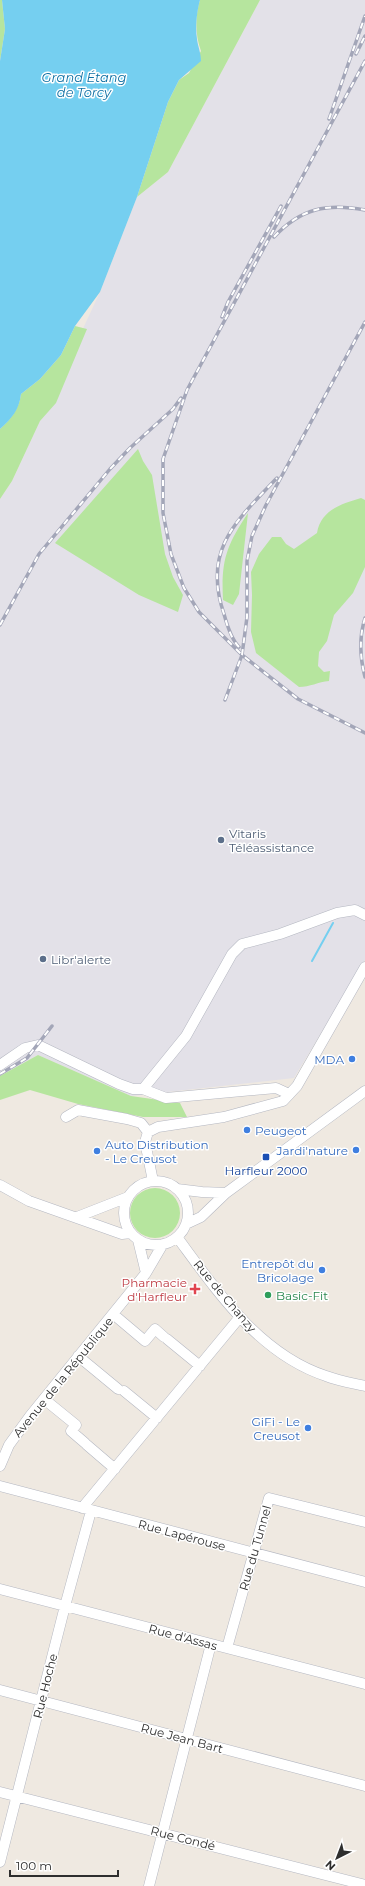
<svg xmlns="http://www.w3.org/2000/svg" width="365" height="1886" font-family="Montserrat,sans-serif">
<rect width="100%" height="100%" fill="#efe9e1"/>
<path fill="#e3e1e8" d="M260 0H365V960L294 1078 131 1096 38 1055 0 1076V499L12 481 100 292 137 197 168 172Z"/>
<path fill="#b6e59e" d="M0 0H2L5 29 0 61Z
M200 0H260L168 172 137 197 168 102 179 80 189 73 201 51C195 35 195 16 200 0Z
M75 326 87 329 56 403 40 421 12 481 0 499V429C11 419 19 409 21 394L40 379 61 355Z
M138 449 143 461 152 475 165 554 173 577 183 595 178 612 139 595 55 543Z
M361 498 365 500V567L353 593 334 615 327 641 319 652 318 666 324 672 330 671 329 681C318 682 310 687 299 687L256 653 251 632 252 595 251 572 259 554 272 537H281L286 544 294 549 317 533C321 510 341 504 361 498Z
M248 513 239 594 233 605 223 600C221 561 226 546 248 513Z
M38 1055 131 1096 180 1103 187 1117H143L78 1104 30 1090 0 1100V1076Z
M130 1213a25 25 0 1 1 50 0a25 25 0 1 1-50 0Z"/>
<path fill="#75cff0" d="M2 0H200C197 11 195 27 197 39 198 47 201 53 201 61L179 80 168 102 137 197 100 292 75 326 61 355 40 379 21 394C19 410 12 418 0 429V61L5 29Z"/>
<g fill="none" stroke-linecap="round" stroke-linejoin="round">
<path stroke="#75cff0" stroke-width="2" d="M312 961 333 923"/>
<g stroke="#b4b7c1" stroke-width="11">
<path id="minor" d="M0 1065 25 1048 38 1045 119 1084 133 1089H143L186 1036 232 954 242 944 280 934 337 913 355 910 365 915
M143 1089 166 1098 276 1088 289 1094
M66 1117 78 1110 127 1119 141 1123 148 1132
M153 1181 145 1142 148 1132 158 1127 224 1117 283 1101 297 1086 365 967
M124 1213a32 32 0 1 1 64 0a32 32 0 1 1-64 0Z
M0 1185 29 1201 122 1234 131 1233
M177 1189 202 1192 226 1193
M77 1217 128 1197
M186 1224 201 1217 226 1193 365 1091
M177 1237C217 1291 259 1354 326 1376 339 1381 352 1383 365 1386
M138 1240 146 1273
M113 1314 145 1341 155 1329 164 1337
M167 1339 200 1366
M78 1356 118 1389
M124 1391 157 1418
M44 1399 76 1425 71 1431 85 1443
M87 1445 115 1469
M0 1466 9 1445 30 1416 146 1273 163 1244
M0 1486 365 1582
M82 1508 240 1317
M0 1589 365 1684
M227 1648 269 1498 365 1522
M0 1690 365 1786
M0 1792 365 1885
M0 1862 65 1606 91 1511
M149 1886 211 1644"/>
</g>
<use href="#minor" stroke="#fff" stroke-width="10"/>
<g stroke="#a3a6b8" stroke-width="3.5">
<path id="rail" d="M356 54 365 36
M365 61 187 390 163 459V513L171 554 184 588 199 612 242 655 298 699 365 733
M329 119 365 16
M274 237C301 208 327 203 365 210
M222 317 228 302 281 206
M365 618C359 637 360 658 365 677
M0 625 39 554 110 469 130 448 173 409 181 398
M239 647C231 639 227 625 224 614 202 550 236 521 277 478
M225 700 242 655 247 617V561L252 536 266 505 365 322
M0 1074 27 1058 52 1026"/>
</g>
<use href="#rail" stroke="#fff" stroke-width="2" stroke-dasharray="6" stroke-linecap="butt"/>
</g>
<g fill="#5c6f8a" stroke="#fff" stroke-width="1.5">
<circle cx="221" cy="840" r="4"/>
<circle cx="43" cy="959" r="4"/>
</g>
<g fill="#3f7fe0" stroke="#fff" stroke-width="1.5">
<circle cx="352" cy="1059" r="4"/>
<circle cx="247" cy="1130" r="4"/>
<circle cx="356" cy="1150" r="4"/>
<circle cx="97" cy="1151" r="4"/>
<circle cx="322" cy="1270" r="4"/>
<circle cx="308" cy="1428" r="4"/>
</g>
<rect fill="#1a4fb4" stroke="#fff" stroke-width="1.5" x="262" y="1153" width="8" height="8" rx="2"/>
<path fill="#e0444e" stroke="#fff" stroke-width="1.5" d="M193 1283h4v4h4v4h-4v4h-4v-4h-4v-4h4z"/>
<circle fill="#2e9e5b" stroke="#fff" stroke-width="1.5" cx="268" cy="1295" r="4"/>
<g text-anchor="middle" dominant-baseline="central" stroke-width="3" stroke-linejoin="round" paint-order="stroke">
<g font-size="12" fill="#4e5e75" stroke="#fff" text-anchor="start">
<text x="229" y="833">Vitaris<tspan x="229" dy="14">Téléassistance</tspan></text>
<text x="51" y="959">Libr'alerte</text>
</g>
<g font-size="12" fill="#366cbe" stroke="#fff" text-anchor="end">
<text x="344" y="1059">MDA</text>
<text x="255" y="1130" text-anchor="start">Peugeot</text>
<text x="105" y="1144" text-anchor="start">Auto Distribution<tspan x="105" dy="14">- Le Creusot</tspan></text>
<text x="348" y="1150">Jardi'nature</text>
<text x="314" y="1263">Entrepôt du<tspan x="314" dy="14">Bricolage</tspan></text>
<text x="300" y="1421">GiFi - Le<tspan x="300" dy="14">Creusot</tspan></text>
</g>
<g font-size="12" fill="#164399" stroke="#fff">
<text x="266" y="1170">Harfleur 2000</text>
</g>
<g font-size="12" fill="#be3a42" stroke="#fff" text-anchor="end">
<text x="187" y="1282">Pharmacie<tspan x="187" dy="14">d'Harfleur</tspan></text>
</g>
<g font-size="12" fill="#27864d" stroke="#fff" text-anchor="start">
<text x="276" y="1295">Basic-Fit</text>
</g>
<g font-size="12" fill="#2e2e2e" stroke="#fff">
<text transform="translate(225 1296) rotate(50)">Rue de Chanzy</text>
<text transform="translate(63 1377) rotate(-51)">Avenue de la République</text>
<text transform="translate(182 1535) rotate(15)">Rue Lapérouse</text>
<text transform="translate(255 1548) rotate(-74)">Rue du Tunnel</text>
<text transform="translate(183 1637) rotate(15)">Rue d'Assas</text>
<text transform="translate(45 1686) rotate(-76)">Rue Hoche</text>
<text transform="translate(182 1738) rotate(15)">Rue Jean Bart</text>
<text transform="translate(183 1838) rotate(14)">Rue Condé</text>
</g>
<g font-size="13" font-style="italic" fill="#0d6fa3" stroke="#fff">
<text x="84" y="77">Grand Étang<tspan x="84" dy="15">de Torcy</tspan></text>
</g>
</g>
<g transform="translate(337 1858) rotate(222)" stroke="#ffffff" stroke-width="3" paint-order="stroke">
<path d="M0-3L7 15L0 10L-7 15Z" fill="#2e2e2e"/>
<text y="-6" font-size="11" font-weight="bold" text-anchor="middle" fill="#2e2e2e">N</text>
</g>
<path d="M10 1870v6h108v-6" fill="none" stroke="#2e2e2e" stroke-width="2"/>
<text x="16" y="1870" font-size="12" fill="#2e2e2e" stroke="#ffffff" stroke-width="3" paint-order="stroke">100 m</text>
</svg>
